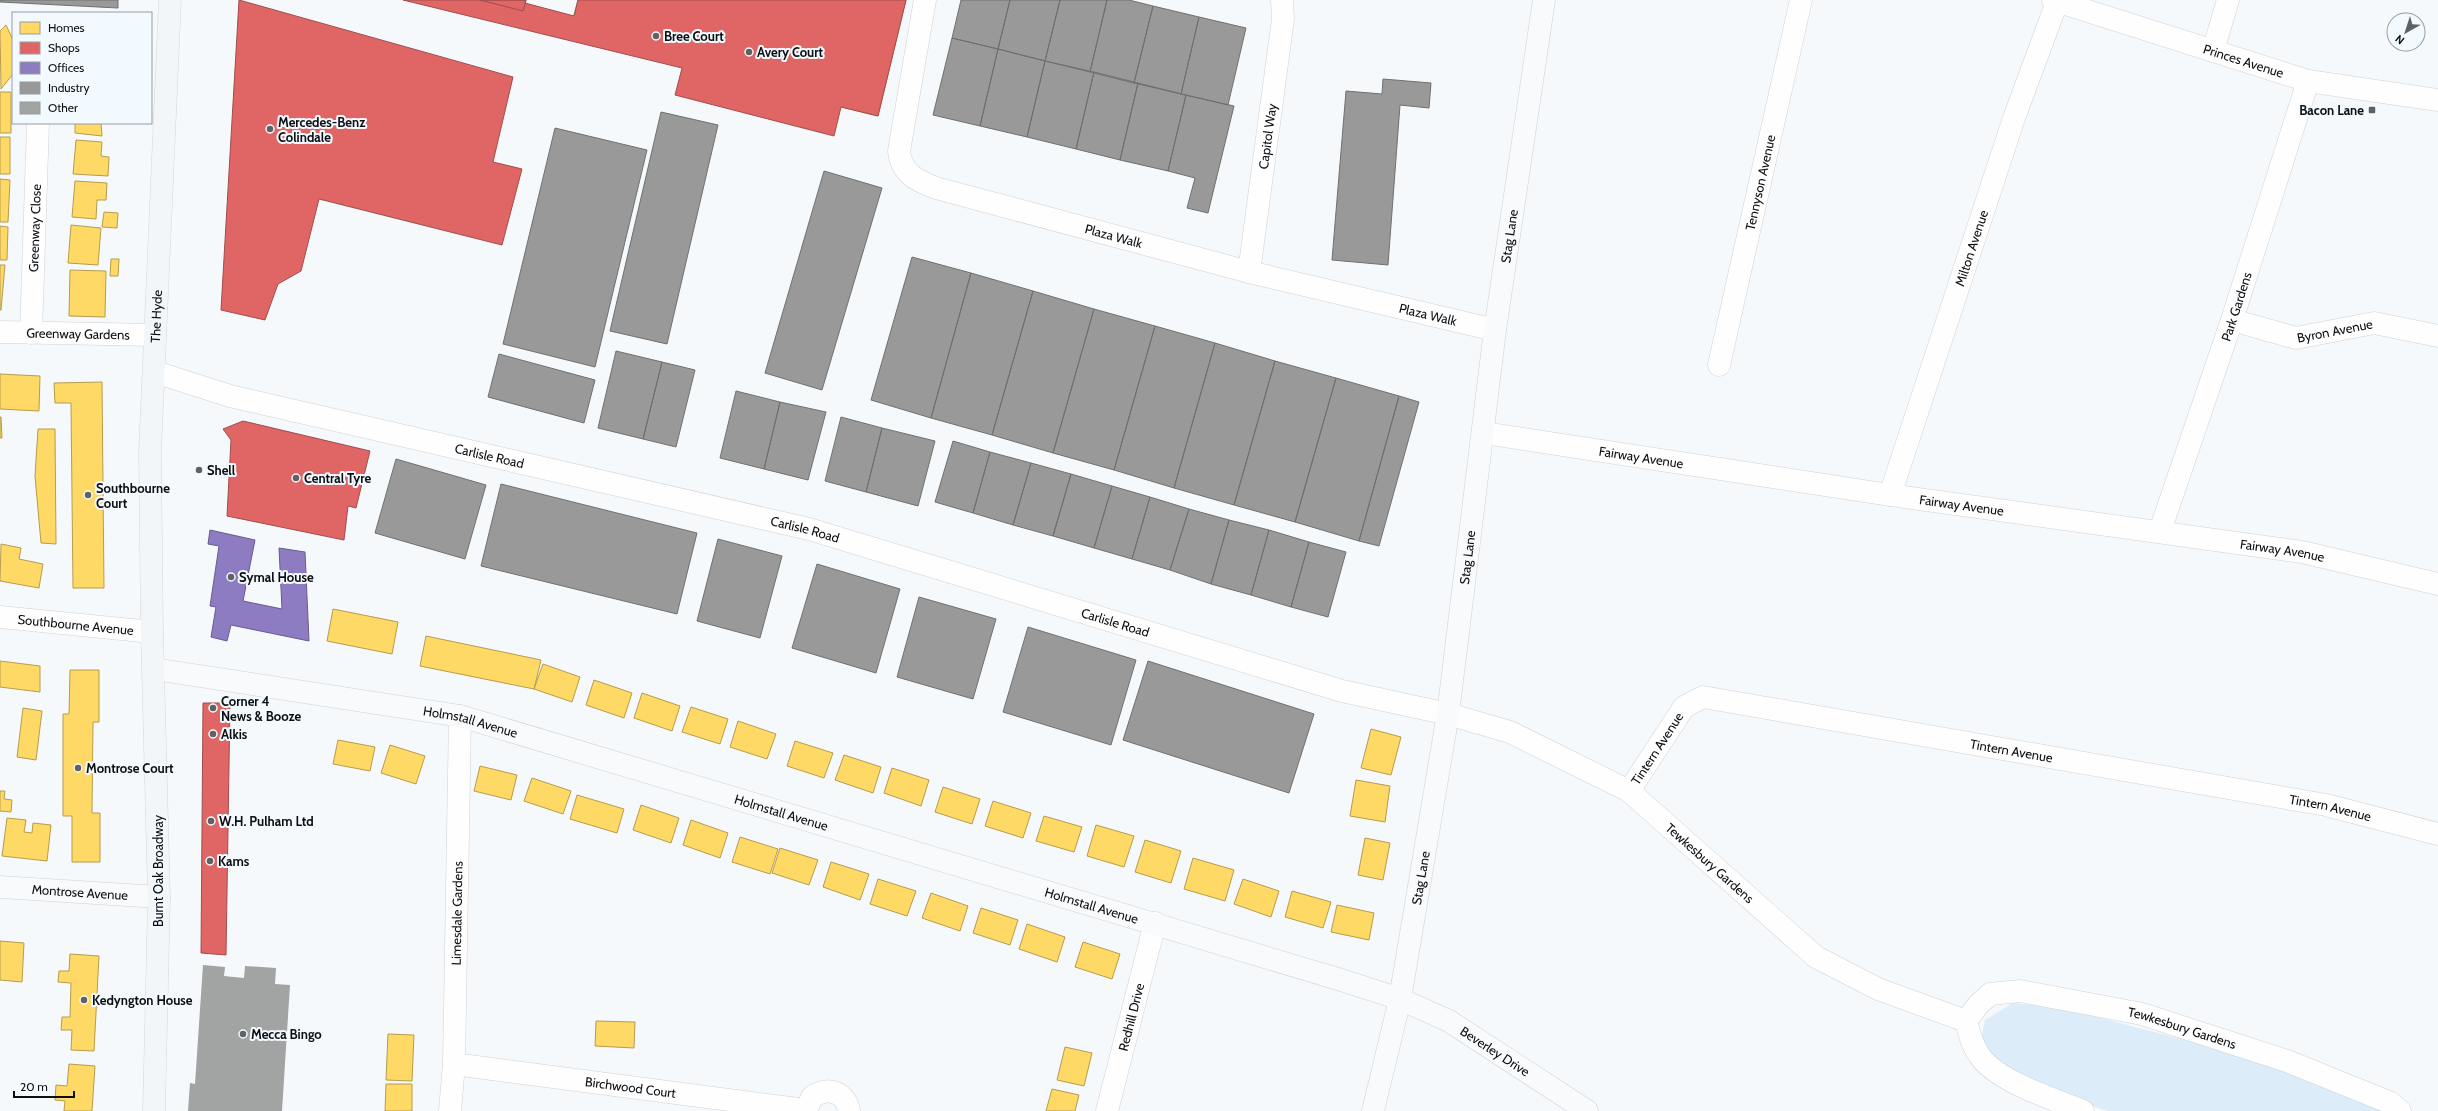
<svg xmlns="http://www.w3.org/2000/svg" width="2438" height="1111" font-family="Cabin,sans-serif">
<rect width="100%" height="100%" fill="#f6f9fc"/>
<path fill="#dcecf8" d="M2013 1003 2062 1008 2216 1048 2309 1079 2384 1111H2108C2079 1103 1990 1071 1982 1041 1981 1036 1984 1026 1985 1020Z"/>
<path fill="#ffd966" stroke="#b69c4c" d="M578 0H644L692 13 682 50 572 22Z
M712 0H763L753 40 846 63 862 0H906L878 116 694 71Z
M6 25 13 40V74L1 89 0 31Z
M0 92H11V133H0Z
M75 123H101L102 136 75 133Z
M0 137H10V174H0Z
M76 140 102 142 101 156 109 157 108 176 73 174Z
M0 179 10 180 8 222H0Z
M75 181 107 183 106 200H97L96 219 72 217Z
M104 212 118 213 117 228 102 227Z
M71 225 101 228 98 265 68 263Z
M0 226 8 227 7 260H0Z
M111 259H119L118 276H110Z
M0 265H5L1 310H0Z
M70 270 106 271 105 317 69 316Z
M0 374 40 376 39 411 0 409Z
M102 382 104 588H73L71 403H55L54 383Z
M0 417H1L2 438H0Z
M38 429H55L56 544 41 543 35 476Z
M1 544 21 548 19 559 43 564 39 588 0 581Z
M333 609 398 622 392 654 327 641Z
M426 636 541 660 534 689 420 666Z
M0 661 40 666V692L0 687Z
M543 664 580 677 572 702 534 689Z
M70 670H99V722H93L92 813H100V862H72V816H63V714H69Z
M594 680 632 693 624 718 586 705Z
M642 693 680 706 672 731 634 718Z
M691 707 728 719 720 744 682 732Z
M23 708 42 711 36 760 17 757Z
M738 721 776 734 767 759 730 747Z
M1371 729 1401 737 1391 775 1361 768Z
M338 740 375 747 370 771 333 764Z
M795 741 833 753 824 778 787 766Z
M390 745 425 756 416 784 381 773Z
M844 755 881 767 873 793 835 780Z
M480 766 517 775 511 800 474 791Z
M892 768 929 780 921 806 884 793Z
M532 778 571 791 563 814 524 801Z
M1356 780 1390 786 1385 822 1350 816Z
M943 787 980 799 972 824 935 812Z
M0 791H5L4 799 12 800 11 812 0 811Z
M577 795 624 809 617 833 570 819Z
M993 801 1031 813 1023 838 985 826Z
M641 805 679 818 671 843 633 830Z
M1044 816 1082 827 1074 852 1036 841Z
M7 818 26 820 24 832 32 833 33 823 51 825 47 861 2 856Z
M691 820 728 833 720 858 683 845Z
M1096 825 1134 836 1124 867 1087 856Z
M740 837 778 849 770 874 732 862Z
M1365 838 1390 843 1383 880 1358 875Z
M1145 840 1181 851 1171 883 1135 872Z
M780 848 818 860 809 885 772 873Z
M1193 858 1234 870 1225 901 1184 889Z
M831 862 869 874 860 900 823 887Z
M878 879 916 891 907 916 870 904Z
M1243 879 1279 891 1271 917 1234 904Z
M1292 891 1331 902 1323 928 1285 917Z
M931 893 968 906 960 931 922 918Z
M1337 905 1374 913 1369 940 1331 932Z
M981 908 1018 920 1010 945 973 933Z
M1027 924 1065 937 1057 962 1019 949Z
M0 941 24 943 22 982 0 980Z
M1083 942 1120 954 1112 979 1075 967Z
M70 954 99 956 94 1051 71 1050 72 1030H61L62 1017H70L71 983 58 982 59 971H69Z
M596 1021 635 1022 634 1048 595 1046Z
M388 1034 414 1035 412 1081 386 1080Z
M1065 1047 1092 1053 1084 1086 1057 1080Z
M69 1064 95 1066 92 1111H64L65 1101 55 1100 56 1085 67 1086Z
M386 1084H412V1111H385Z
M1052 1089 1079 1095 1075 1111H1046Z"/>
<path fill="#e06666" stroke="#a14c4c" d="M239 0 513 77 493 162 522 169 502 245 319 199 301 271 278 284 265 320 221 310Z
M403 0H526L525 3 574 16 578 0H906L878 116 841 107 834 136 675 95 682 68Z
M480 0H526L523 11Z
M243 421 370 451 356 508 348 506 344 540 227 516 231 440 223 429Z
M203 703H230L226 955 201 953Z"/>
<path fill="#8e7cc3" stroke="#675b8e" d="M210 530 255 540 243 601 282 609 279 548 305 552 309 641 231 625 227 641 211 637 216 607 210 606 219 546 208 544Z"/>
<path fill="#999" stroke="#6f7070" d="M0 0H118V8L0 2Z
M961 0H1010L998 49 952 38Z
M1010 0H1060L1045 61 998 49Z
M1060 0H1107L1090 72 1045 61Z
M1107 0H1129L1153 6 1134 83 1090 72Z
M1153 6 1199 17 1181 94 1134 83Z
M1199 17 1246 28 1228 105 1181 94Z
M952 38 998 49 980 126 933 115Z
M998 49 1045 61 1027 137 980 126Z
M1045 61 1094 72 1076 149 1027 137Z
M1094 72 1138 83 1120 160 1076 149Z
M1383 79 1431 83 1429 108 1400 105 1388 265 1332 260 1346 91 1382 94Z
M1138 83 1186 95 1168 171 1120 160Z
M1186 95 1234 106 1208 213 1187 208 1195 178 1168 171Z
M661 112 718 125 667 344 610 331Z
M555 128 647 150 595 367 503 344Z
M824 171 882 188 822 390 765 373Z
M912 257 971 273 931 418 871 400Z
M971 273 1033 291 992 435 931 418Z
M1033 291 1094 309 1053 453 992 435Z
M1094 309 1155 326 1114 470 1053 453Z
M1155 326 1215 343 1174 488 1114 470Z
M1215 343 1275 361 1234 505 1174 488Z
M616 351 662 362 643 439 598 428Z
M499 354 595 380 584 423 488 397Z
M1275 361 1336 378 1295 522 1234 505Z
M662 362 695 370 676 447 643 439Z
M1336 378 1399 396 1359 541 1295 522Z
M736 391 780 402 764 469 720 458Z
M1399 396 1419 402 1379 546 1359 541Z
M780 402 826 412 808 480 764 469Z
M841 417 882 428 866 492 825 481Z
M882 428 935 441 918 506 866 492Z
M953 441 990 452 973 513 935 502Z
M990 452 1031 463 1013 525 973 513Z
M396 459 486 485 465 559 375 533Z
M1031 463 1071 474 1053 536 1013 525Z
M1071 474 1112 486 1094 548 1053 536Z
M501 484 697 533 677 614 481 566Z
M1112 486 1150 497 1132 559 1094 548Z
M1150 497 1189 509 1170 570 1132 559Z
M1189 509 1229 520 1211 584 1170 570Z
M1229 520 1269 530 1251 595 1211 584Z
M1269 530 1309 542 1291 607 1251 595Z
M718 539 782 556 760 638 697 621Z
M1309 542 1346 552 1328 617 1291 607Z
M817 564 900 589 876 673 792 648Z
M919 597 996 619 973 699 897 677Z
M1028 627 1136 660 1111 745 1003 712Z
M1148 661 1314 714 1289 793 1123 740Z"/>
<path fill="#a2a3a3" d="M203 965 225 967 224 976 244 978 245 966 276 968 275 984 290 985 282 1111H188L190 1083 195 1084Z"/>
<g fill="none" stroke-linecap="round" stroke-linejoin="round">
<g stroke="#cfd1d3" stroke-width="23">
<g id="street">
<path id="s1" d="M925 0 899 151C901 173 917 181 936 188L1249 272 1495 330"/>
<path id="s2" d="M2053 0 2308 81 2438 100"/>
<path d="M2213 51 2228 0"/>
<path id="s3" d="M1249 272 1283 19 1282 0"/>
<path id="s4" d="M2232 320 2296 338 2374 323 2438 336"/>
<path id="s5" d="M0 332 155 335"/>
<path id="s6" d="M31 333 38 123"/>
<path id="s7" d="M1719 365 1801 0"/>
<path id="s8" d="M155 372 230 396 809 529 1342 691 1448 714 1510 732 1629 791 1816 957 1878 989 1966 1021"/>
<path id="s9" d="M1484 433 1890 495 2302 552 2438 584"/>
<path id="s10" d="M1890 495 2014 118 2057 2"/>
<path id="s11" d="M2160 531 2232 320 2308 81"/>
<path id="s12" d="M0 617 152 632"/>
<path id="s13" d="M1629 791 1684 707 1703 697 2326 805 2438 834"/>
<path id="s14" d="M1966 1021 1978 1005 1990 994 2020 991 2100 1006 2142 1014 2287 1061 2391 1103 2400 1111"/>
<path d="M1966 1021C1969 1033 1972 1045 1979 1055 1997 1082 2054 1099 2083 1111"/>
<path id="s15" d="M454 1064 806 1110"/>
<path id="s16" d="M450 1111 454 1064 460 716"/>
<path d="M806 1111 812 1097C828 1086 846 1092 849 1111"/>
<path id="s17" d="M1107 1111 1155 923"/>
</g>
</g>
<g stroke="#cfd1d3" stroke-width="23">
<g id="secondary">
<path id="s18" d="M154 669 460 716 1338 979 1400 999 1449 1021 1587 1111"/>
<path id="s19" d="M0 887 159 897"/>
<path id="s20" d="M1373 1111 1400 999 1448 714 1495 330 1544 0"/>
</g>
</g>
<g stroke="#d5d6d8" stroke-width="23">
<g id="primary">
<path id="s21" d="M154 1111 159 897 152 632 150 452 170 0"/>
</g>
</g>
<use href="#street" stroke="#fefeff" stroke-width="22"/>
<use href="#secondary" stroke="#f9fafb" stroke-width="22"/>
<use href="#primary" stroke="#f3f6f9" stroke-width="22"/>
</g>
<g fill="#5f6163" stroke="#f3faff" stroke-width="1.5">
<circle cx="656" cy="36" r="4"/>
<circle cx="749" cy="52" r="4"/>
<rect x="2368" y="106" width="8" height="8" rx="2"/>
<circle cx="270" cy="129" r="4"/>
<circle cx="199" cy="470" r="4"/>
<circle cx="296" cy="478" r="4"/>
<circle cx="88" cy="495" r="4"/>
<circle cx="231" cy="577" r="4"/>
<circle cx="213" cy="708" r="4"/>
<circle cx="213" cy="734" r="4"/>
<circle cx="78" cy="768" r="4"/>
<circle cx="211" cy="821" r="4"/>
<circle cx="210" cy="861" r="4"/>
<circle cx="84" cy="1000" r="4"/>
<circle cx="243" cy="1034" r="4"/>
</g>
<g text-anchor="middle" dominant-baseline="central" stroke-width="4" stroke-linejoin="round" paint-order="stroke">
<g font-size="13" font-weight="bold" fill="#0d0f11" stroke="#f3faff" text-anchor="start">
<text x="664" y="36">Bree Court</text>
<text x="757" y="52">Avery Court</text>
<text x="2364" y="110" text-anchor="end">Bacon Lane</text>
<text x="278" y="122">Mercedes-Benz<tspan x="278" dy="15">Colindale</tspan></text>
<text x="207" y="470">Shell</text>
<text x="304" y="478">Central Tyre</text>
<text x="96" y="488">Southbourne<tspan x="96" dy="15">Court</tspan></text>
<text x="239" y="577">Symal House</text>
<text x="221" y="701">Corner 4<tspan x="221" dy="15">News &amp; Booze</tspan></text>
<text x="221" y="734">Alkis</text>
<text x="86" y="768">Montrose Court</text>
<text x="219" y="821">W.H. Pulham Ltd</text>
<text x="218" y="861">Kams</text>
<text x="92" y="1000">Kedyngton House</text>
<text x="251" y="1034">Mecca Bingo</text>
</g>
<g font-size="13" fill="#0d0f11" stroke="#f3faff">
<text stroke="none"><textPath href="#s2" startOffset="200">Princes Avenue</textPath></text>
<text stroke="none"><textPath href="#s3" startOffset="137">Capitol Way</textPath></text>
<text stroke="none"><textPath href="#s7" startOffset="187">Tennyson Avenue</textPath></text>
<text stroke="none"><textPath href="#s6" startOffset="105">Greenway Close</textPath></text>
<text stroke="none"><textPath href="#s1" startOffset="393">Plaza Walk</textPath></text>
<text stroke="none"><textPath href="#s20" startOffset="886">Stag Lane</textPath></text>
<text stroke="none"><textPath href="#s10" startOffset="260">Milton Avenue</textPath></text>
<text stroke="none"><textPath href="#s11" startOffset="237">Park Gardens</textPath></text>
<text stroke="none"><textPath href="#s1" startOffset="717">Plaza Walk</textPath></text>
<text stroke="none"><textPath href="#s21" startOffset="795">The Hyde</textPath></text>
<text stroke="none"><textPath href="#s4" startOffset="106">Byron Avenue</textPath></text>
<text stroke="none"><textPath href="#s5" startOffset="78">Greenway Gardens</textPath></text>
<text stroke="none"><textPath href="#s8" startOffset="345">Carlisle Road</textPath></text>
<text stroke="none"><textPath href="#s9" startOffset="159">Fairway Avenue</textPath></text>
<text stroke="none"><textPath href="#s9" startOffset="483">Fairway Avenue</textPath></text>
<text stroke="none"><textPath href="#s8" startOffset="669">Carlisle Road</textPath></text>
<text stroke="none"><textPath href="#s9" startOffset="807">Fairway Avenue</textPath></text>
<text stroke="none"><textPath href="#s20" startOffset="562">Stag Lane</textPath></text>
<text stroke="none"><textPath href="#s8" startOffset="993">Carlisle Road</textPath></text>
<text stroke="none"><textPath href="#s12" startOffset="76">Southbourne Avenue</textPath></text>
<text stroke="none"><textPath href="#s18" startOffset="321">Holmstall Avenue</textPath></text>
<text stroke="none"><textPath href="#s13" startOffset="51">Tintern Avenue</textPath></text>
<text stroke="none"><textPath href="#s13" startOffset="435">Tintern Avenue</textPath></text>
<text stroke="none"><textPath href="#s13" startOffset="759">Tintern Avenue</textPath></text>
<text stroke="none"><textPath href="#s18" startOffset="645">Holmstall Avenue</textPath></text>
<text stroke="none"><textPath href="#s8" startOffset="1644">Tewkesbury Gardens</textPath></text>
<text transform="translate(158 871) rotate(-90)">Burnt Oak Broadway</text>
<text stroke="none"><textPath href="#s20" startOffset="238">Stag Lane</textPath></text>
<text stroke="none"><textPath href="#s19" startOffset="80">Montrose Avenue</textPath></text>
<text stroke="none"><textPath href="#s18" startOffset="969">Holmstall Avenue</textPath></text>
<text stroke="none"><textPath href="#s16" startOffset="198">Limesdale Gardens</textPath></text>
<text stroke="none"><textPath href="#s17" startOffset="97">Redhill Drive</textPath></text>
<text stroke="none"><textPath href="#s14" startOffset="233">Tewkesbury Gardens</textPath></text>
<text stroke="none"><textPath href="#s18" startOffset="1400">Beverley Drive</textPath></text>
<text stroke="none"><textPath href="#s15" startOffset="178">Birchwood Court</textPath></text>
</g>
</g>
<rect x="12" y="12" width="140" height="112" fill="#f3faff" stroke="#979ca0"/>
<rect x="20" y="22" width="20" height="12" fill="#ffd966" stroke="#979ca0"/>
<text x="48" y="32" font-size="12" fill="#0d0f11">Homes</text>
<rect x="20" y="42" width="20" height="12" fill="#e06666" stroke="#979ca0"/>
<text x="48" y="52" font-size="12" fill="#0d0f11">Shops</text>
<rect x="20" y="62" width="20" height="12" fill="#8e7cc3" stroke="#979ca0"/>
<text x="48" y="72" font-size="12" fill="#0d0f11">Offices</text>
<rect x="20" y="82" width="20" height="12" fill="#999999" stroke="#979ca0"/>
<text x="48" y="92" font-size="12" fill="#0d0f11">Industry</text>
<rect x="20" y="102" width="20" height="12" fill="#a2a3a3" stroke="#979ca0"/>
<text x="48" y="112" font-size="12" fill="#0d0f11">Other</text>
<g transform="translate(2406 32) rotate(219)"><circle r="19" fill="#f3faff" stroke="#979ca0"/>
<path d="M0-3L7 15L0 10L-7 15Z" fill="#5f6163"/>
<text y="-6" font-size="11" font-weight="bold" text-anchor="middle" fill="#0d0f11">N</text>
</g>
<path d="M14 1091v6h60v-6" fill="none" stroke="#0d0f11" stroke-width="2"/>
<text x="20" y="1091" font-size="12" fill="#0d0f11" stroke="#f3faff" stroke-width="3" paint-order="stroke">20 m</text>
</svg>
